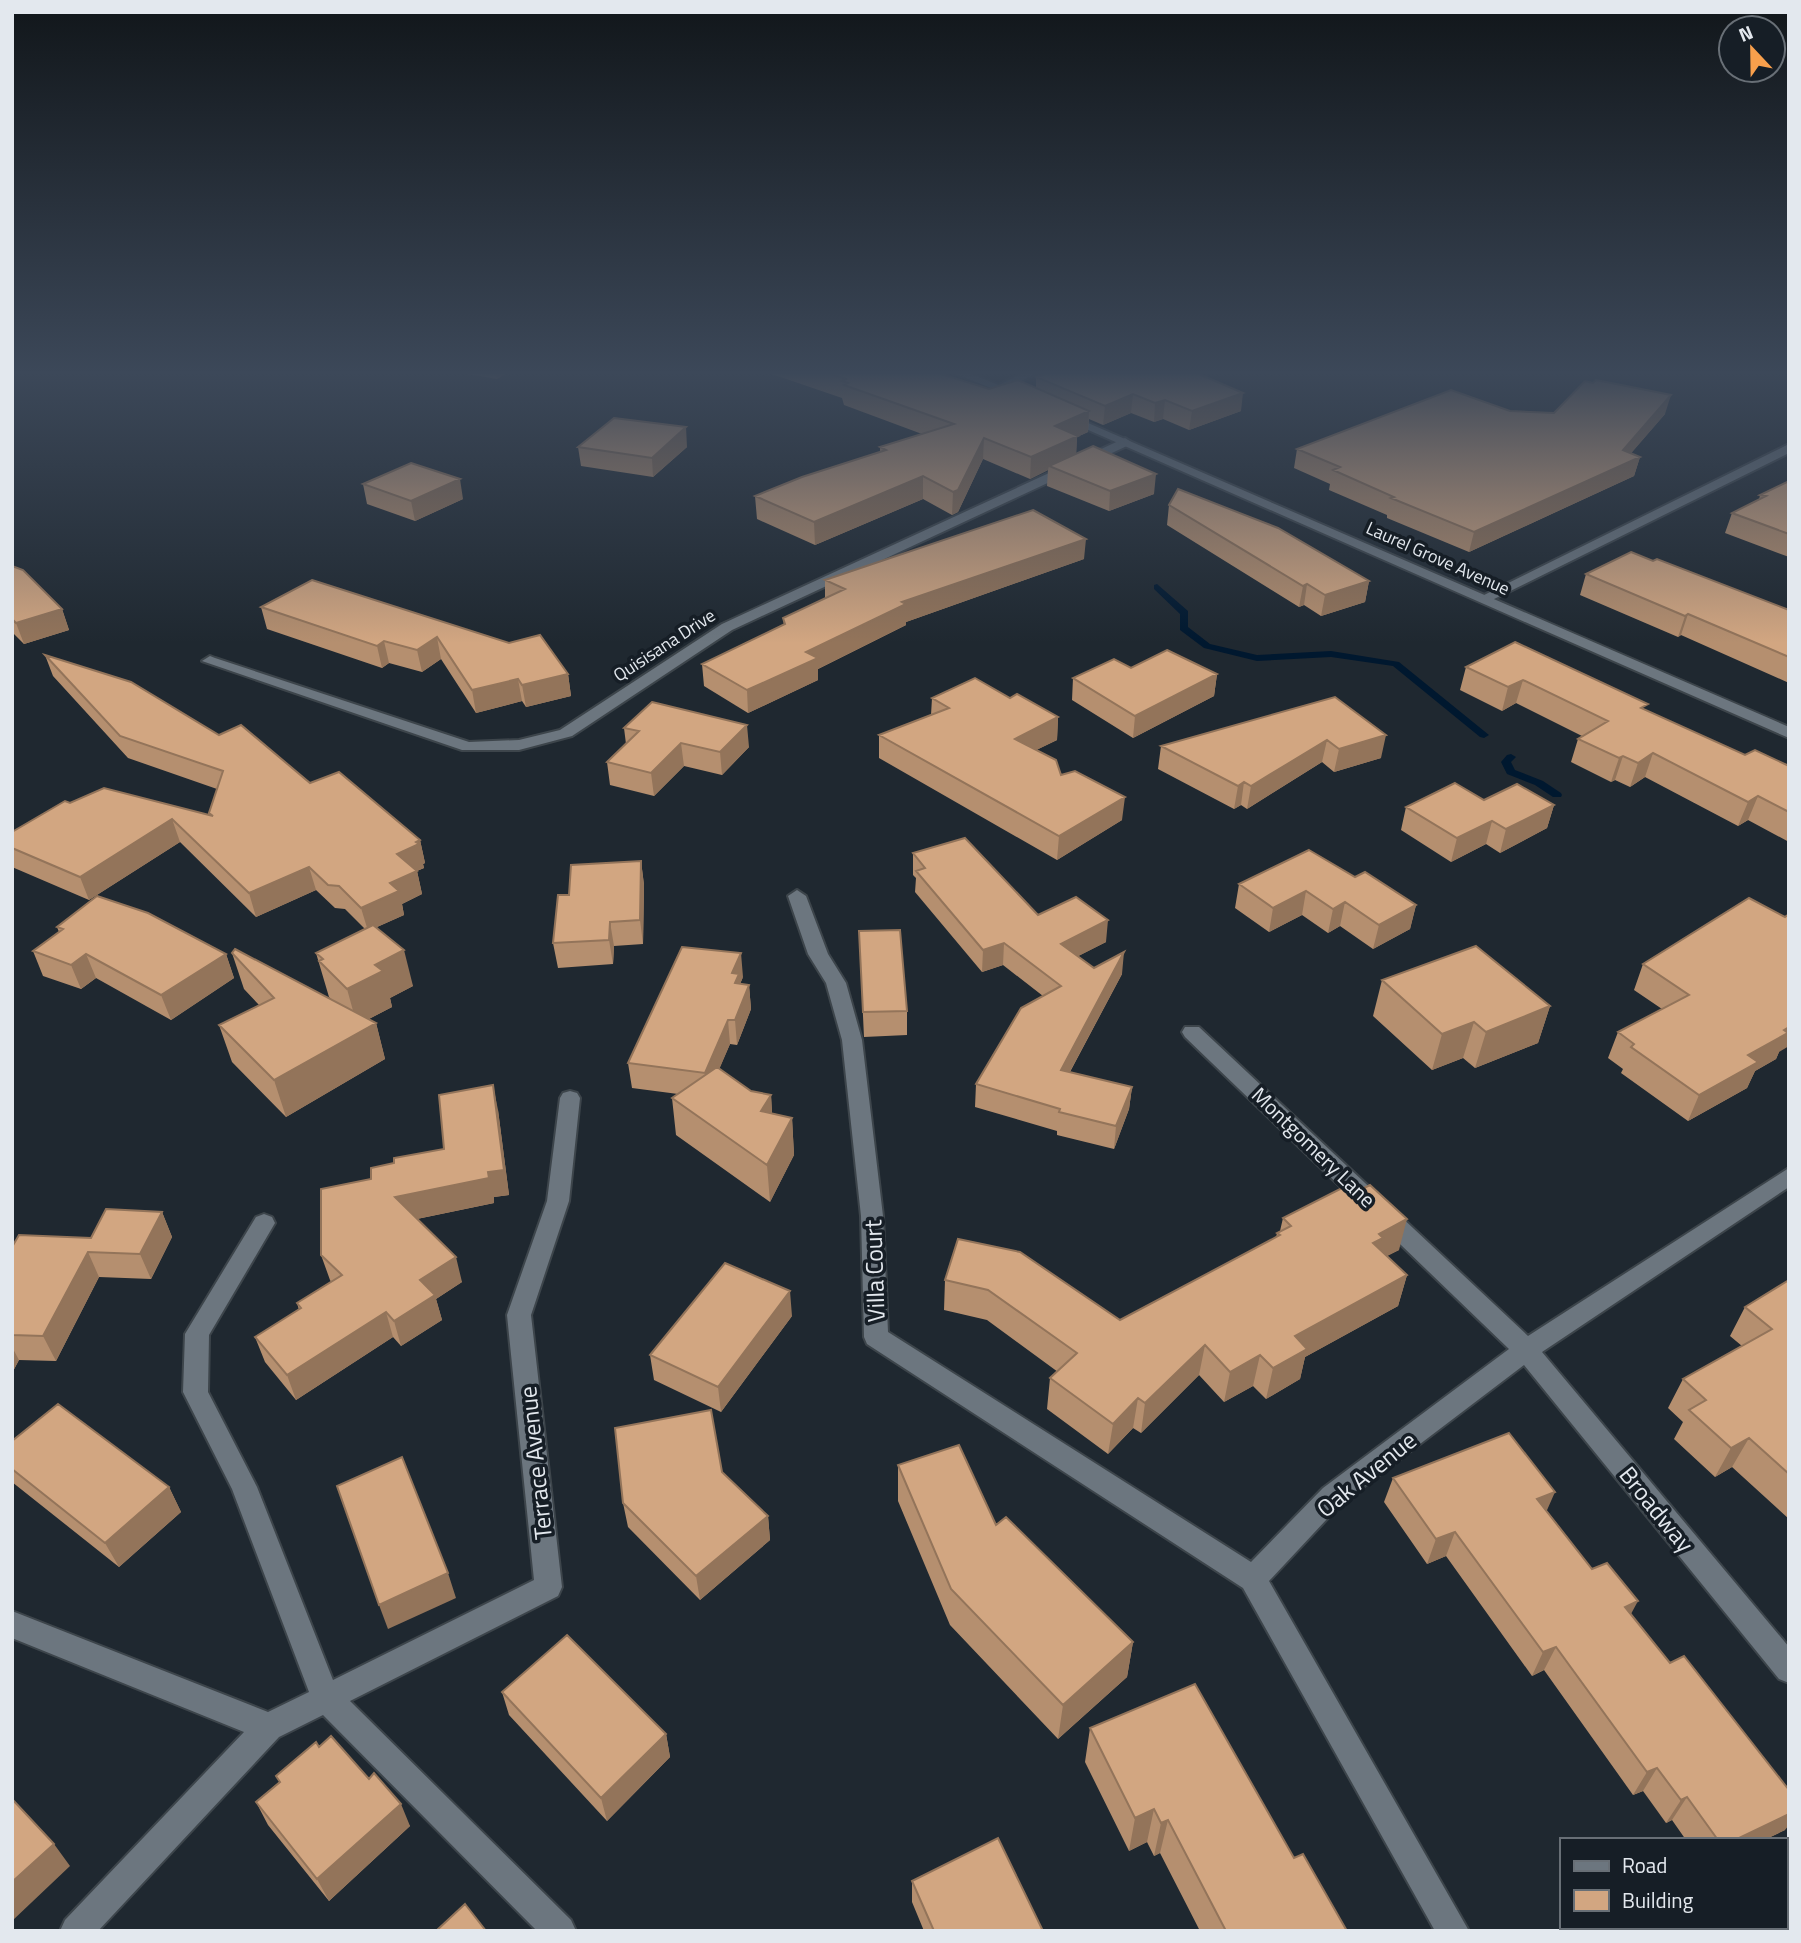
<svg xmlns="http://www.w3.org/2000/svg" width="1801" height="1943" font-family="'Titillium Web',sans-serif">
<rect width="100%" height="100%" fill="#1f2830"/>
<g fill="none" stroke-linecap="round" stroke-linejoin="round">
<path fill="#00182f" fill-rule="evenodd" d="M1157 584 1188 611V627L1210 644 1257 655 1331 651 1399 662 1489 735 1484 738 1480 737 1393 666 1331 657 1257 661 1204 648 1180 630V614L1154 589V585Z
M1511 754 1516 757 1511 762 1515 770 1543 781 1561 793 1562 795 1561 797H1553L1535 785 1507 774 1501 762 1507 755Z"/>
<g stroke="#3d454b" stroke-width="4">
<path id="minor" d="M1027 371H1041L1005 389 995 387Z
M1125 438 1131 442 1129 445 732 630 572 736 519 750H462L202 661 210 656 215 658 469 742 519 740 560 730 722 624Z
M1789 444V453L1488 602 1483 603 1476 599Z
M797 890 806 896 828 954 846 983 862 1040 883 1216 888 1332 1251 1562 1323 1488 1509 1349 1185 1037 1182 1032 1185 1027H1199L1528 1336 1789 1168V1187L1542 1352 1789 1647V1683L1779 1679 1524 1365 1341 1504 1269 1581 1469 1931H1435L1243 1588 867 1344 864 1337 861 1216 842 1040 826 983 808 954 788 896Z
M570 1091 577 1093 580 1098 569 1201 531 1315 562 1587 558 1596 350 1701 571 1920 576 1931H537L323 1715 279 1737 98 1931H60L65 1920 244 1732 12 1638V1611L268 1712 309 1692 232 1489 183 1392 185 1334 256 1217 264 1214 272 1217 275 1223 209 1335 208 1392 257 1487 333 1680 534 1580 507 1315 547 1201 560 1098 563 1093Z"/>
</g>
<g stroke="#3d454b" stroke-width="4">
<path id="tertiary" d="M949 371H964L1028 397 1018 399Z
M1065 413 1789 727V738L1061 418 1059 416Z"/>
</g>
<use href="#minor" fill="#6c767f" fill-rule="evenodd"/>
<use href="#tertiary" fill="#6c767f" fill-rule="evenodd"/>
</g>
<path fill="#b58f6f" d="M451 371H510L497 379Z
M763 371H932L989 389 1036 388V377L1195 371V372L1241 411 1189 430 1163 419 1154 422 1131 413 1103 425 1089 419 1088 432 1077 437 1076 454 1154 494 1109 511 1047 486 1048 470 1030 479 983 459 958 512 952 515 923 499 815 545 757 519 755 496 880 452V447L922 434 844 405 842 398Z
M1510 411 1554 413 1665 414 1631 453 1640 457 1634 476 1469 552 1387 518V515L1329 490 1330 484 1294 468 1297 449Z
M578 447H687L653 477 581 466Z
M1789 481V557L1725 533 1732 513 1759 500 1760 495Z
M363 484 463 499 415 521 367 504Z
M1169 505 1369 581 1365 602 1321 616 1304 605 1299 607 1167 525Z
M1084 559 906 622V625L818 669V680L748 713 704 686 702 664 784 625 783 618 825 599V580Z
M1653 561 1789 610V683L1681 635 1678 637 1580 595 1586 574Z
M12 566 62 609 69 630 24 644 12 632Z
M312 580 568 674 571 696 526 707 522 701 476 713 441 659 422 672 389 663 382 668 267 629 261 607Z
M45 655 219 735 420 840 425 863 423 864 424 868 417 871 422 894 402 904 404 915 377 927 413 986 390 998 392 1007 369 1019 376 1023 385 1059 286 1117 232 1062 219 1025 259 1005 244 989 232 953 332 1000 329 997 316 953 365 929 345 909 335 908 316 890 256 917 180 842 89 900 12 867V832L70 803 210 815 217 789 128 758 53 676Z
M1466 667 1646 710 1745 755 1789 766V842L1748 820 1738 826 1645 777 1630 787 1615 780 1611 782 1571 762 1578 739 1582 736 1516 703 1502 711 1460 690Z
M1131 668 1217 674 1214 696 1133 738 1072 700 1073 678Z
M1335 697 1381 758 1334 772 1322 762 1247 809 1241 805 1234 809 1158 769 1161 746Z
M932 698H1010L1058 717 1057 740 1036 750 1061 775 1122 820 1057 860 879 758V735L931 715Z
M624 728 749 747 722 775 684 766 654 796 610 785 607 762 626 744Z
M1484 800 1554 805 1547 828 1500 853 1486 844 1451 862 1401 830 1406 807Z
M913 853 1038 915 1106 942 1078 956 1094 968 1122 974 1070 1072 1132 1087 1129 1109 1114 1149 1057 1135V1131L975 1107 976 1084 1043 996 1003 965 982 972 915 892 916 878 913 875Z
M641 861 644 885 643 944 614 946 613 964 558 968 553 943 569 895Z
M1355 877 1416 905 1410 929 1373 949 1340 926 1328 933 1302 915 1269 932 1235 908 1239 884Z
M1785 917 1779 1052 1776 1059 1755 1071 1747 1088 1688 1121 1621 1073 1623 1069 1608 1058 1618 1032 1662 1009 1634 990 1643 964Z
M57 927 226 954 234 978 171 1020 96 978 81 989 43 976 33 951 59 932Z
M859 931 907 1011V1035L864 1037Z
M743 977 740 984 749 985 751 1009 737 1045 730 1044 719 1069 751 1091 771 1095 772 1113 792 1118 794 1155 770 1202 676 1135 672 1098 678 1094 632 1088 628 1063Z
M1382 980 1550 1006 1538 1043 1475 1068 1463 1058 1432 1070 1373 1016Z
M498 1110 509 1195 494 1197V1203L417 1219 462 1282 436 1299 442 1320 401 1346 393 1337 296 1400 265 1362 255 1337 299 1310 297 1303 331 1282 330 1280 321 1255 371 1179 394 1163 444 1149Z
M162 1212 172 1237 151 1279 99 1277 56 1361 19 1360 12 1373V1247L91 1238Z
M1283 1218 1399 1250 1386 1256 1407 1275 1398 1306 1305 1357 1300 1379 1266 1399 1253 1386 1224 1402 1199 1375 1141 1433 1133 1428 1108 1454 1047 1409 1050 1378 1058 1372 987 1320 944 1310 945 1280 1120 1320 1276 1238 1277 1233 1280 1231Z
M1789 1280V1519L1732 1467 1715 1477 1674 1439 1683 1422 1668 1408 1683 1379 1742 1346 1730 1336 1745 1307Z
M792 1316 721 1412 654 1380 650 1355Z
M12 1441 169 1487 181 1512 119 1567 12 1482Z
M898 1465 996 1525 1133 1642 1127 1677 1058 1739 950 1625 898 1501Z
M722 1472 768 1516 770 1540 700 1600 628 1527 623 1503Z
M1393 1478 1547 1511 1592 1569 1631 1614 1785 1830 1764 1840H1686L1672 1820 1666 1823 1643 1791 1633 1795 1544 1670 1532 1676 1446 1556 1427 1564 1384 1502Z
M502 1692 666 1734 670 1757 607 1821 509 1715Z
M1090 1728 1294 1858 1347 1931H1200L1160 1853 1154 1856 1147 1842 1129 1851 1085 1762Z
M319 1747 369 1779 410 1826 329 1901 268 1825 256 1802Z
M912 1881 1043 1931H924L912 1902Z"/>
<path fill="#93745a" d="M496 371H510L497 379Z
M1243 393 1241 411 1189 430 1192 411Z
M1133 394 1131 413 1103 425 1105 406Z
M1671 395 1665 414 1621 465 1640 457 1634 476 1469 552 1474 532 1623 450Z
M1165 400 1163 419 1154 422 1155 403Z
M1089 411 1088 432 1077 437 1076 458 1049 466 1048 470 1030 479 1031 457 1055 426Z
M686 427 687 447 653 477 652 458Z
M984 438 983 459 958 512 952 515 953 492Z
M1156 474 1154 494 1109 511 1110 491Z
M923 476V499L815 545 814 522Z
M460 479 463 499 415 521 411 501Z
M1086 539 1084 559 906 622V625L818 669V680L748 713 747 690 806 652 902 602Z
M1369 581 1365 602 1321 616 1325 595Z
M1307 584 1304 605 1299 607 1303 586Z
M62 609 69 630 24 644 16 623Z
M1688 614 1681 635 1678 637 1685 616Z
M437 637 441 659 422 672 417 650Z
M384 641 389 663 382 668 377 646Z
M568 674 571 696 526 707 522 685Z
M1217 674 1214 696 1133 738 1135 716Z
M518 679 522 701 476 713 472 690Z
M1523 680 1516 703 1502 711 1508 687Z
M1058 717 1057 740 1014 761 1015 739Z
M747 725 749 747 722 775 720 752Z
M1386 735 1381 758 1334 772 1339 749Z
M1327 740 1322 762 1247 809 1251 786Z
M681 743 684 766 654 796 651 773Z
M1653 753 1645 777 1630 787 1638 763Z
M1623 756 1615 780 1611 782 1619 758Z
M1244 782 1241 805 1234 809 1238 786Z
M1758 796 1748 820 1738 826 1748 802Z
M1125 797 1122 820 1057 860 1059 836Z
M1554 805 1547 828 1500 853 1506 829Z
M172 819 180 842 89 900 80 877Z
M1492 821 1486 844 1451 862 1457 838Z
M420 840 425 863 423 864 424 868 402 877 397 854Z
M641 861 644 885 643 944 640 920Z
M309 867 316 890 256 917 249 893Z
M417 871 422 894 402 904 404 915 368 931 361 908 390 883Z
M1306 891 1302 915 1269 932 1273 908Z
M1345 902 1340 926 1328 933 1333 909Z
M1416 905 1410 929 1373 949 1379 925Z
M1108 920 1106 942 1059 966 1061 944Z
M610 922 614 946 613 964 609 940Z
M1004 943 1003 965 982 972 983 950Z
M404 950 413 986 390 998 392 1007 357 1025 347 989 375 965Z
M1124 952 1122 974 1059 1092 1061 1070Z
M741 953 743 977 740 984 741 998 732 973Z
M86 954 96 978 81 989 71 965Z
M226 954 234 978 171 1020 161 995Z
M749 985 751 1009 737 1045 735 1020Z
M1550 1006 1538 1043 1475 1068 1486 1032Z
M728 1020 730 1044 707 1098 705 1073Z
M1474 1022 1463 1058 1432 1070 1442 1034Z
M376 1023 385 1059 286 1117 274 1080Z
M1789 1027V1046L1779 1052 1776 1059 1755 1071 1747 1088 1688 1121 1699 1095 1748 1055Z
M493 1085 498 1110 509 1195 494 1197V1203L402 1222 395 1197 488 1172Z
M1132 1087 1129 1109 1114 1149 1116 1126Z
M771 1095 773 1131 761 1111Z
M792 1118 794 1155 770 1202 767 1165Z
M162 1212 172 1237 151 1279 140 1254Z
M1407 1219 1399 1250 1376 1262 1373 1243 1379 1234Z
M88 1252 99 1277 56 1361 43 1336Z
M456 1257 462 1282 436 1299 442 1320 401 1346 394 1321 420 1280Z
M1407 1275 1398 1306 1305 1357 1300 1379 1266 1399 1273 1368 1295 1336Z
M790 1291 792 1316 721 1412 718 1387Z
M386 1312 393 1337 296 1400 287 1375Z
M1205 1345 1199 1375 1141 1433 1145 1403Z
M12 1347 19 1360 12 1373Z
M1260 1355 1253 1386 1224 1402 1230 1372Z
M1138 1398 1133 1428 1108 1454 1113 1424Z
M1749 1438 1732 1467 1715 1477 1731 1448Z
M169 1487 181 1512 119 1567 105 1543Z
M1555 1492 1544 1517 1537 1499Z
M768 1516 770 1540 700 1600 696 1576Z
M1455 1532 1446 1556 1427 1564 1436 1539Z
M448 1573 456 1598 388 1629 379 1605Z
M1638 1601 1625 1625V1607Z
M1133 1642 1127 1677 1058 1739 1063 1705Z
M1556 1647 1544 1670 1532 1676 1543 1652Z
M666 1734 670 1757 607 1821 601 1798Z
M1657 1768 1643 1791 1633 1795 1647 1772Z
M1687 1797 1672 1820 1666 1823 1681 1800Z
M401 1804 410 1826 329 1901 317 1879Z
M1154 1809 1147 1842 1129 1851 1135 1818Z
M1789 1814V1825L1785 1830 1764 1840H1735Z
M1168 1820 1160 1853 1154 1856 1161 1823Z
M54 1844 70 1866 12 1921V1882Z"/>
<path fill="#d2a681" stroke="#93745a" stroke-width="2" d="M822 371H932L989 389 1018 380 1089 411 1055 426 1078 436 1031 457 984 438 958 490 953 492 923 476 814 522 755 496 802 477 886 450 880 447 954 424 844 385 848 383 842 381 846 379Z
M1055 371H1192L1243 393 1192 411 1165 400 1155 403 1133 394 1105 406 1036 377Z
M1596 380 1671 395 1623 450 1640 457 1474 532 1391 498 1394 497 1333 470 1340 467 1297 449 1451 390 1510 411 1554 413 1585 381 1593 383Z
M614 418 686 427 652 458 578 447Z
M1093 446 1156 474 1110 491 1049 466Z
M411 463 460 479 411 501 363 484Z
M1789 481V534L1732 513 1766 496 1760 495Z
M1178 489 1278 528 1369 581 1325 595 1307 584 1303 586 1169 505Z
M1033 510 1086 539 902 602 906 604 806 652 818 658 747 690 702 664 785 624 783 618 845 589 825 580Z
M1631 552 1653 561 1657 559 1789 610V657L1688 614 1685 616 1586 574Z
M12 566 23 570 62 609 16 623 12 619Z
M312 580 509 643 540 635 568 674 522 685 518 679 472 690 437 637 417 650 384 641 377 646 261 607Z
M1515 642 1648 704 1641 708 1745 755 1755 750 1789 766V812L1758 796 1748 802 1653 753 1638 763 1623 756 1619 758 1578 739 1608 721 1523 680 1508 687 1466 667Z
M1167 650 1217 674 1135 716 1073 678 1114 659 1131 668Z
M45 655 131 682 219 735 241 725 310 783 339 772 420 840 416 842 419 844 397 854 417 871 390 883 399 891 361 908 339 886 328 885 309 867 249 893 172 819 80 877 12 848V832L65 801 70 803 104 788 213 816 209 813 223 771 120 736Z
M975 678 1010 698 1017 694 1058 717 1015 739 1056 760 1061 775 1075 771 1125 797 1059 836 879 735 949 708 932 698Z
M1335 697 1386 735 1339 749 1327 740 1251 786 1244 782 1238 786 1161 746Z
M652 702 747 725 720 752 681 743 651 773 607 762 639 731 624 728Z
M1455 783 1484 800 1517 784 1554 805 1506 829 1492 821 1457 838 1406 807Z
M965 838 1038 915 1076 897 1108 920 1061 944 1094 968 1124 952 1061 1070 1132 1087 1116 1126 1059 1112 1060 1109 976 1084 1021 1008 1061 986 1004 943 983 950 916 871 925 868 913 853Z
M1309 850 1355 877 1365 872 1416 905 1379 925 1345 902 1333 909 1306 891 1273 908 1239 884Z
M641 861 640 920 610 922 609 940 553 943 558 895H569L571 865Z
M97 896 148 913 226 954 161 995 86 954 71 965 33 951 63 929 57 927Z
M1749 898 1785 917 1789 914V1027L1784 1030 1788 1033 1748 1055 1758 1062 1699 1095 1631 1047 1634 1044 1618 1032 1689 995 1643 964Z
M373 925 404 950 375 965 383 971 347 989 319 961 323 959 316 953Z
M900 930 907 1011 863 1012 859 931Z
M1476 946 1550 1006 1486 1032 1474 1022 1442 1034 1382 980Z
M682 947 741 953 732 973 739 974 735 983 749 985 735 1020H728L705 1073 628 1063Z
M235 949 376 1023 274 1080 219 1025 274 998 232 953Z
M717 1067 751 1091 771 1095 761 1111 792 1118 767 1165 672 1098Z
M493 1085 504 1170 488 1172 489 1178 395 1197 456 1257 420 1280 435 1295 394 1321 386 1312 287 1375 255 1337 301 1308 297 1303 342 1275 321 1255V1189L371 1179V1168L394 1163V1158L444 1149 439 1095Z
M1370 1185 1407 1219 1379 1234 1383 1238 1373 1243 1407 1275 1295 1336 1307 1349 1273 1368 1260 1355 1230 1372 1205 1345 1145 1403 1138 1398 1113 1424 1050 1378 1077 1353 988 1290 945 1280 958 1239 1020 1252 1120 1320 1280 1235 1277 1233 1291 1226 1283 1218 1346 1186 1354 1193Z
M106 1209 162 1212 140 1254 88 1252 43 1336 12 1335V1247L19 1235 91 1238Z
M725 1263 790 1291 718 1387 650 1355Z
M1789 1280V1474L1749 1438 1731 1448 1689 1410 1706 1400 1683 1379 1772 1329 1745 1307Z
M58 1404 169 1487 105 1543 12 1469V1441Z
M711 1410 722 1472 768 1516 696 1576 623 1503 615 1428Z
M1509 1433 1555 1492 1537 1499 1592 1569 1607 1563 1638 1601 1625 1607 1670 1663 1684 1656 1789 1790V1814L1735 1840H1718L1687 1797 1681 1800 1657 1768 1647 1772 1556 1647 1543 1652 1455 1532 1436 1539 1393 1478Z
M959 1445 996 1525 1006 1517 1133 1642 1063 1705 951 1589 898 1465Z
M402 1457 448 1573 379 1605 337 1486Z
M567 1635 666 1734 601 1798 502 1692Z
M1195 1684 1294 1858 1303 1854 1347 1931H1226L1168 1820 1161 1823 1154 1809 1135 1818 1090 1728Z
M331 1736 369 1779 374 1773 401 1804 317 1879 256 1802 280 1782 276 1776 316 1742 319 1747Z
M12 1799 54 1844 12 1882Z
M998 1838 1043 1931H934L912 1881Z
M465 1904 486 1931H436Z"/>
<linearGradient id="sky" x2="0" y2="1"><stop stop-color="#11161a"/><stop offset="0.58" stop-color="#3c4859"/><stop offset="1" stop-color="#3c4859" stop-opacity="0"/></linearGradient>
<rect width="1801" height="643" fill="url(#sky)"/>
<g text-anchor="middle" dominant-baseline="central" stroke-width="7" stroke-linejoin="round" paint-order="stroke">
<g font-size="18" fill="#e3e8ee" stroke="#161e26">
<text transform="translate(1438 558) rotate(24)">Laurel Grove Avenue</text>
<text transform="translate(664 645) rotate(-33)">Quisisana Drive</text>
</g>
<g font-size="21" fill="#e3e8ee" stroke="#161e26">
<text transform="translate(1314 1147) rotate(44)">Montgomery Lane</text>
</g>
<g font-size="24" fill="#e3e8ee" stroke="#161e26">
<text transform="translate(874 1271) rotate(-92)">Villa Court</text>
<text transform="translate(535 1463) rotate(-96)">Terrace Avenue</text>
<text transform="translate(1366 1474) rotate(-39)">Oak Avenue</text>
<text transform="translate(1657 1509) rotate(51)">Broadway</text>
</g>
</g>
<rect width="1801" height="1943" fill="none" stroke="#e3e8ee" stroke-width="28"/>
<rect x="1560" y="1838" width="228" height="91" fill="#161e26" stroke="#686f76" stroke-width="2"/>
<rect x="1574" y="1861" width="35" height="10" fill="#6c767f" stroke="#686f76" stroke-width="2"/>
<text x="1622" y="1873" font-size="21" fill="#e3e8ee">Road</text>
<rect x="1574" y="1890" width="35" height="21" fill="#d2a681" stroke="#686f76" stroke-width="2"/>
<text x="1622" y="1908" font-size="21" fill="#e3e8ee">Building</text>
<g transform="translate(1752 49) rotate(338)"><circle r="33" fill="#161e26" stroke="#686f76" stroke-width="2"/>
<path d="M0-5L12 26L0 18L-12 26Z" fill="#f9a04c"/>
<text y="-10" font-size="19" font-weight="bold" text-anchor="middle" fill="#e3e8ee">N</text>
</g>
</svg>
